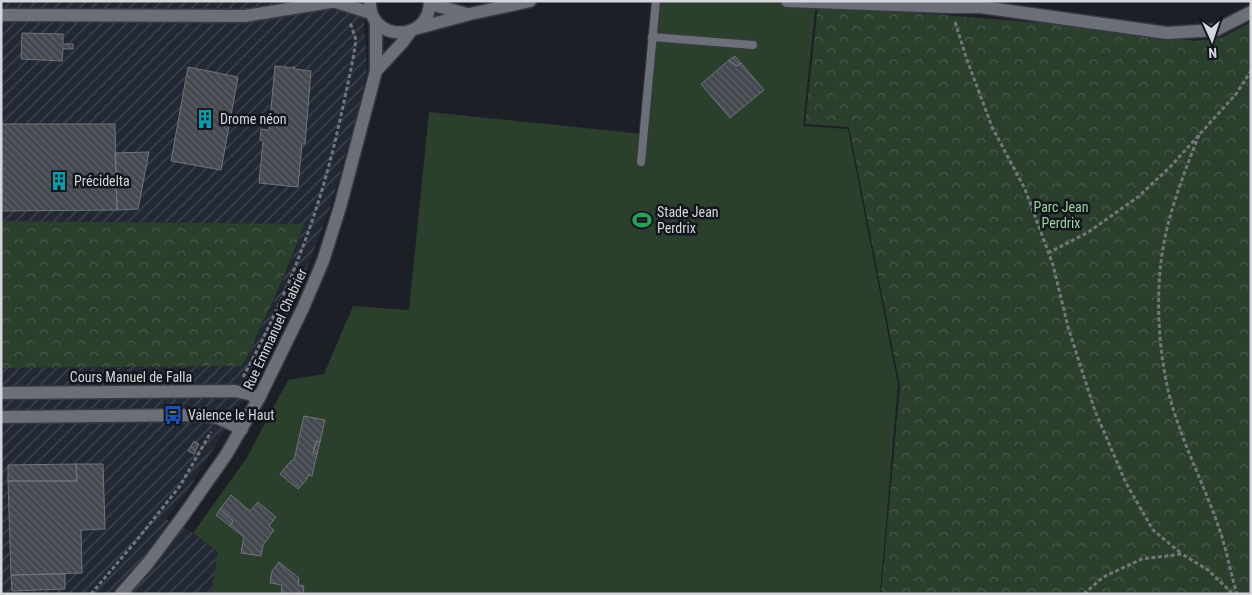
<svg xmlns="http://www.w3.org/2000/svg" width="1252" height="595" font-family="'Roboto Condensed',sans-serif">
<defs>
<pattern id="industrial-furrows" width="10" height="10" patternUnits="userSpaceOnUse" patternTransform="scale(1.25)"><rect width="10" height="10" fill="#222934"/><path d="M-1 1l2-2M0 10L10 0M9 11l2-2" fill="none" stroke="#414751"/></pattern>
<pattern id="park-crowns" width="20" height="18" patternUnits="userSpaceOnUse" patternTransform="scale(1.25)"><rect width="20" height="18" fill="#2a3f2c"/><path d="M2 6a3 3 0 1 1 6 0M12 15a3 3 0 1 1 6 0" fill="none" stroke="#485a4a"/></pattern>
<pattern id="building-back-hatch" width="6" height="6" patternUnits="userSpaceOnUse" patternTransform="scale(1.25)"><rect width="6" height="6" fill="#44484f"/><path d="M-1 5l2 2M0 0l6 6M5-1l2 2" fill="none" stroke="#5e6268"/></pattern>
</defs>
<rect width="100%" height="100%" fill="#1c2026"/>
<path fill="url(#industrial-furrows)" d="M1 1H363L367 70 359 106 332 202 294 304 251 387 189 489 166 519 193 533 218 552 211 594H1V368L242 366 273 303 294 254 304 224 1 221Z"/>
<path fill="url(#park-crowns)" d="M818 5 1092 27 1194 41 1221 38 1251 22V594H881L900 386 849 127 805 124Z
M1 221 304 224C287 273 265 319 242 366L1 368Z"/>
<path fill="#2a3f2c" d="M656 1 816 2 803 126 848 129 898 384 880 594H211L218 552 193 533 246 459 288 380 324 374 353 306 409 310 429 112 643 134Z"/>
<path fill="url(#building-back-hatch)" stroke="#70747c" d="M22 33 63 34V44H73V49H63L62 61 21 59Z
M735 56 741 63 737 66 729 60Z
M729 60 737 66 741 63 764 90 730 118 701 84Z
M275 66 294 68V66L295 69 311 71 305 144H302L298 187 259 183 263 141 260 140 261 129 269 130Z
M188 67 238 77 221 170 171 161Z
M1 124H115L117 210 1 211Z
M149 152 138 209 117 210 115 153Z
M304 416 325 420 320 442 316 441 313 453 317 454 312 476 308 475 307 479 298 489 280 474 291 461 294 460Z
M194 441 199 444 194 454 188 451Z
M316 441 320 442 317 454 313 453Z
M76 464H103L105 529 81 530 82 573 11 575 8 481H77Z
M76 464 77 481H8V465Z
M231 495 250 511 258 502 276 517 269 526 274 530 263 545 261 556 241 553 244 537 230 526 233 521 220 509Z
M220 509 233 521 230 526 216 515Z
M279 562 299 578 298 585 304 586 303 594H281L282 585 270 583 272 571Z
M65 574V589L12 591 11 575Z"/>
<g fill="none" stroke-linecap="round" stroke-linejoin="round">
<g stroke="#383a40" stroke-width="10">
<path id="lane" d="M652 37 753 45
M641 162 656 1"/>
</g>
<g stroke="#383a40" stroke-width="15">
<path id="street" d="M787 1 951 7H981L1167 33 1216 30 1251 12
M336 2 371 13
M430 4 467 14
M1 15 245 16 337 1
M418 28 470 14 530 1
M1 393 235 391 249 394 259 398
M1 417 200 415 218 418 242 429"/>
</g>
<g stroke="#383a40" stroke-width="15">
<path id="secondary" d="M370 1C368 42 430 44 430 1
M376 71 402 43 410 32
M121 594 148 563 181 519 226 455 259 398 303 308 323 261 340 207 376 71V22"/>
</g>
<path stroke="#73767b" stroke-width="3" stroke-dasharray="4 2.5" stroke-linecap="butt" d="M955 22 966 57 992 127 1025 189 1053 265 1068 327 1095 411 1126 483 1153 530 1182 554
M1199 135C1183 176 1166 218 1161 262 1156 303 1159 349 1168 390 1179 436 1202 480 1218 525 1226 547 1230 571 1237 594
M1048 253 1087 233 1138 197 1171 166 1236 94 1251 71
M243 377C273 322 299 263 318 203 333 156 343 107 353 59L356 40 350 22
M91 594 136 541 180 486 211 432
M1084 594 1103 577 1142 559 1182 554 1208 570 1233 594"/>
<use href="#lane" stroke="#6b6f77" stroke-width="8"/>
<use href="#street" stroke="#6b6f77" stroke-width="12"/>
<use href="#secondary" stroke="#6b6f77" stroke-width="12"/>
</g>
<defs>
<g id="building-bare" transform="scale(1.5)"><path d="M-4-6H4V6H1V3H-1V6H-4ZM-2.5-4.3h1.7v1.8h-1.7ZM.8-4.3h1.7v1.8H.8ZM-2.5-1h1.7V.8h-1.7ZM.8-1h1.7V.8H.8Z" fill="#0f9aa8" stroke="#13161c" stroke-width="2.5" paint-order="stroke"/></g>
<g id="stadium-bare" transform="scale(1.5)"><path d="M0-5a6.5 5 0 1 0 0 10a6.5 5 0 1 0 0-10ZM-3.5-1.8h7v3.6h-7Z" fill="#2e9e5b" stroke="#13161c" stroke-width="2.5" paint-order="stroke"/></g>
<g id="bus-bare" transform="scale(1.5)"><path d="M-5-6H5V4H4V6H2V4H-2V6H-4V4H-5ZM-3.5-4V0h7V-4ZM-3.5 1.2v1.5H-2V1.2ZM2 1.2v1.5H3.5V1.2Z" fill="#1a4fb4" stroke="#13161c" stroke-width="2.5" paint-order="stroke"/></g>
</defs>
<g fill-rule="evenodd">
<use href="#building-bare" x="205" y="119"/>
<use href="#building-bare" x="59" y="181"/>
<use href="#stadium-bare" x="642" y="220"/>
<use href="#bus-bare" x="173" y="415"/>
</g>
<g text-anchor="middle" dominant-baseline="central" stroke-width="5" stroke-linejoin="round" paint-order="stroke">
<g font-size="14" fill="#d4d6db" stroke="#13161c" text-anchor="start">
<text x="220" y="119">Drome néon</text>
<text x="74" y="181">Précidelta</text>
<text x="657" y="212">Stade Jean<tspan x="657" dy="16">Perdrix</tspan></text>
<text x="188" y="415">Valence le Haut</text>
</g>
<g font-size="14" fill="#9bd3a1" stroke="#13161c">
<text x="1061" y="207">Parc Jean<tspan x="1061" dy="16">Perdrix</tspan></text>
</g>
<g font-size="14" fill="#d4d6db" stroke="#13161c">
<text transform="translate(275 329) rotate(-65)">Rue Emmanuel Chabrier</text>
<text x="131" y="377">Cours Manuel de Falla</text>
</g>
</g>
<rect width="1252" height="595" fill="none" stroke="#d4d6db" stroke-width="5"/>
<g transform="translate(1212 40) rotate(177)" stroke="#13161c" stroke-width="4" paint-order="stroke">
<path d="M0-4L9 19L0 12L-9 19Z" fill="#d4d6db"/>
<text y="-8" font-size="14" font-weight="bold" text-anchor="middle" fill="#d4d6db">N</text>
</g>
</svg>
